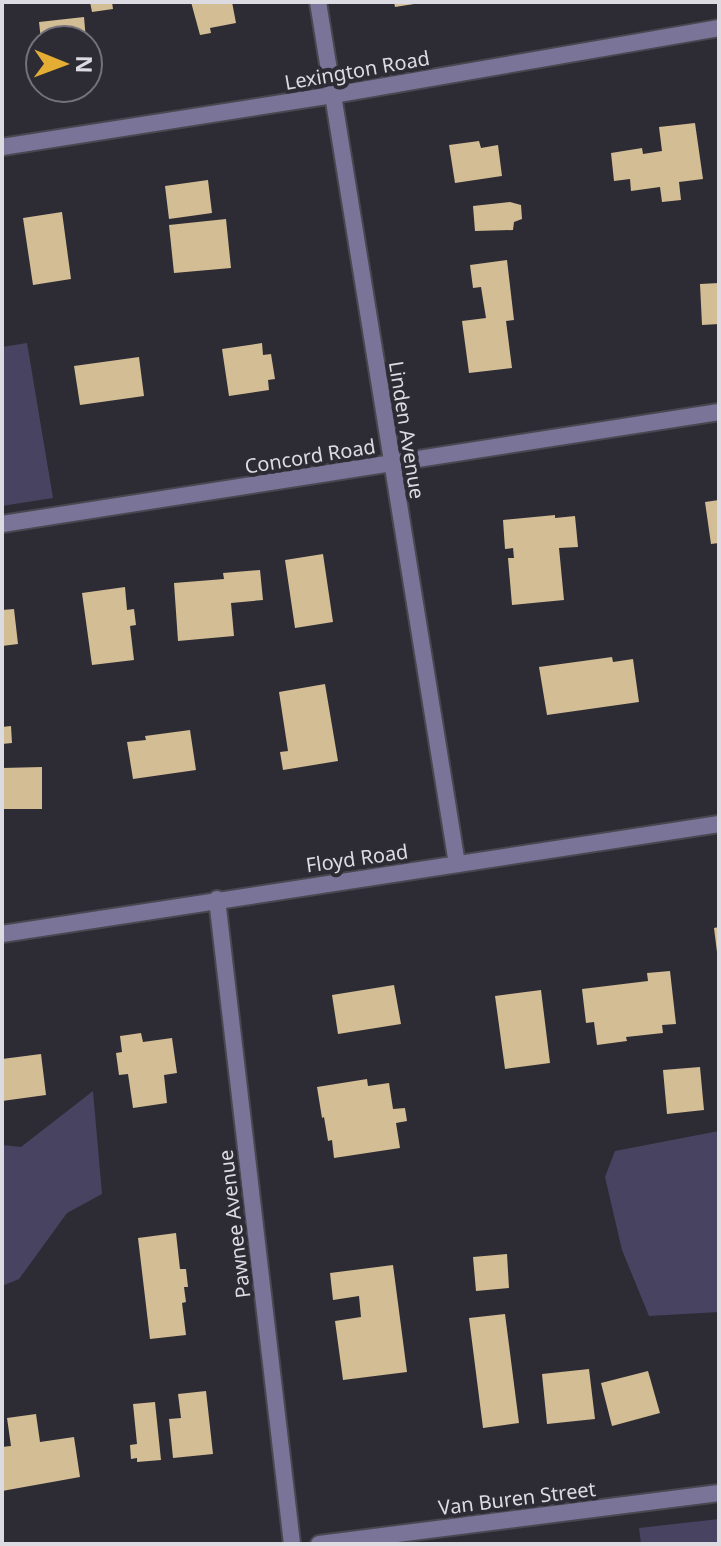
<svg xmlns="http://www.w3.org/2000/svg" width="721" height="1546" font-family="'Noto Sans',sans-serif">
<rect width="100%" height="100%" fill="#2d2c35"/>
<path fill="#484361" d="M27 343 53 498 2 506V347Z
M93 1091 102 1194 67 1213 19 1279 2 1286V1145L21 1147Z
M719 1131V1312L649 1316 622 1250 605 1177 615 1151Z
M719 1519V1544H641L639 1528Z"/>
<path fill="#d3bd94" d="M90 2H112L113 9 92 12Z
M191 2H232L236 23 210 28 211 33 200 35Z
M394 2H414V4L395 7Z
M84 17 86 40H41L39 22Z
M695 123 703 179 679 182 681 200 662 202 660 187 631 191 630 179 614 181 611 153 642 148 643 154 662 151 659 127Z
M479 141 481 148 498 145 502 176 455 183 449 145Z
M208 180 212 213 169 219 165 186Z
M510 202 521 205 522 219 514 222 513 230 475 231 473 206Z
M62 212 71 279 33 285 23 218Z
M226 219 231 268 174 273 169 225Z
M507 260 514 320 506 321 512 368 469 373 462 321 486 318 481 287 473 288 470 265Z
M719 283V324L702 325 700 284Z
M262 343 263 355 271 354 275 379 268 380 269 390 229 396 222 349Z
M139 357 144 396 80 405 74 366Z
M719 500V543L711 544 705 502Z
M555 515V518L575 516 578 547 559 548 564 600 512 605 508 558H514L513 548 505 549 503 520Z
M323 554 333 622 295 628 285 560Z
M260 570 263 600 231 603 234 636 178 641 174 583 224 579 223 573Z
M125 587 127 610 134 609 136 625 130 626 134 660 92 665 82 593Z
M14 609 18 644 2 646V610Z
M612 657 613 662 633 659 639 702 547 715 539 667Z
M325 684 338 761 283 770 280 752 288 751 279 692Z
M11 726 12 743 2 744V727Z
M190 730 196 770 133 779 127 742 146 740 145 736Z
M42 767V809H3L2 768Z
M719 927V952H717L714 928Z
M670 971 676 1024 662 1025 663 1033 626 1037 627 1041 597 1045 594 1022 586 1023 582 989 648 981 647 973Z
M394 985 401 1024 338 1034 332 995Z
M541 990 550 1063 505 1069 495 996Z
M141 1033 143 1042 172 1038 177 1073 164 1075 167 1103 133 1108 128 1074 119 1075 116 1053 122 1052 120 1036Z
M41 1054 46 1095 2 1101V1059Z
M700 1067 704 1110 667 1114 663 1070Z
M367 1079 368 1086 389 1083 393 1109 405 1108 407 1121 396 1123 400 1148 334 1158 332 1140 328 1141 324 1117 322 1118 317 1087Z
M176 1233 180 1269H186L188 1287H184L186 1302 182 1303 186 1335 150 1339 138 1238Z
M507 1254 509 1288 476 1291 473 1257Z
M393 1265 407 1372 343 1380 335 1321 361 1317 359 1296 333 1300 330 1273Z
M505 1314 519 1423 483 1428 469 1318Z
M589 1369 595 1419 547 1424 542 1374Z
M648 1371 660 1413 612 1426 601 1383Z
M206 1391 213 1454 173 1458 169 1419 181 1418 178 1394Z
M155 1402 161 1460 137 1462V1458L131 1459 130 1445 137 1444 133 1404Z
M36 1414 40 1442 74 1437 80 1477 2 1491V1447L11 1446 7 1418Z"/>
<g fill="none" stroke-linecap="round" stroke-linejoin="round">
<g stroke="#494851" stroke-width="20">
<path id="street" d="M318 2 457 864
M2 147 333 95 719 28
M2 524 719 412
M217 899 292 1544
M2 934 719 824
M319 1544 719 1493"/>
</g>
<use href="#street" stroke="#797498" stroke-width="16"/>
</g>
<g text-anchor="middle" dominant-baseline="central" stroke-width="8" stroke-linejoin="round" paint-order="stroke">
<g font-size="20" fill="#dcdbe1" stroke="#2d2c35">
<text transform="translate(357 70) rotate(-10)">Lexington Road</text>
<text transform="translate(407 430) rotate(81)">Linden Avenue</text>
<text transform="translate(310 456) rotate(-9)">Concord Road</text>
<text transform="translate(357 858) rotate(-8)">Floyd Road</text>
<text transform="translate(234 1224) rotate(-97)">Pawnee Avenue</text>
<text transform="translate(517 1498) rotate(-7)">Van Buren Street</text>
</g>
</g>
<rect width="721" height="1546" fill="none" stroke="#dcdbe1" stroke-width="8"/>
<g transform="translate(64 64) rotate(91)"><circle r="38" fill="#2d2c35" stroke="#73727a" stroke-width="2"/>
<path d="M0-6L14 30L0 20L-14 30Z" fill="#e4ae35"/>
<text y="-12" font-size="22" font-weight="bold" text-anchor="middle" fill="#dcdbe1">N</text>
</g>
</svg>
